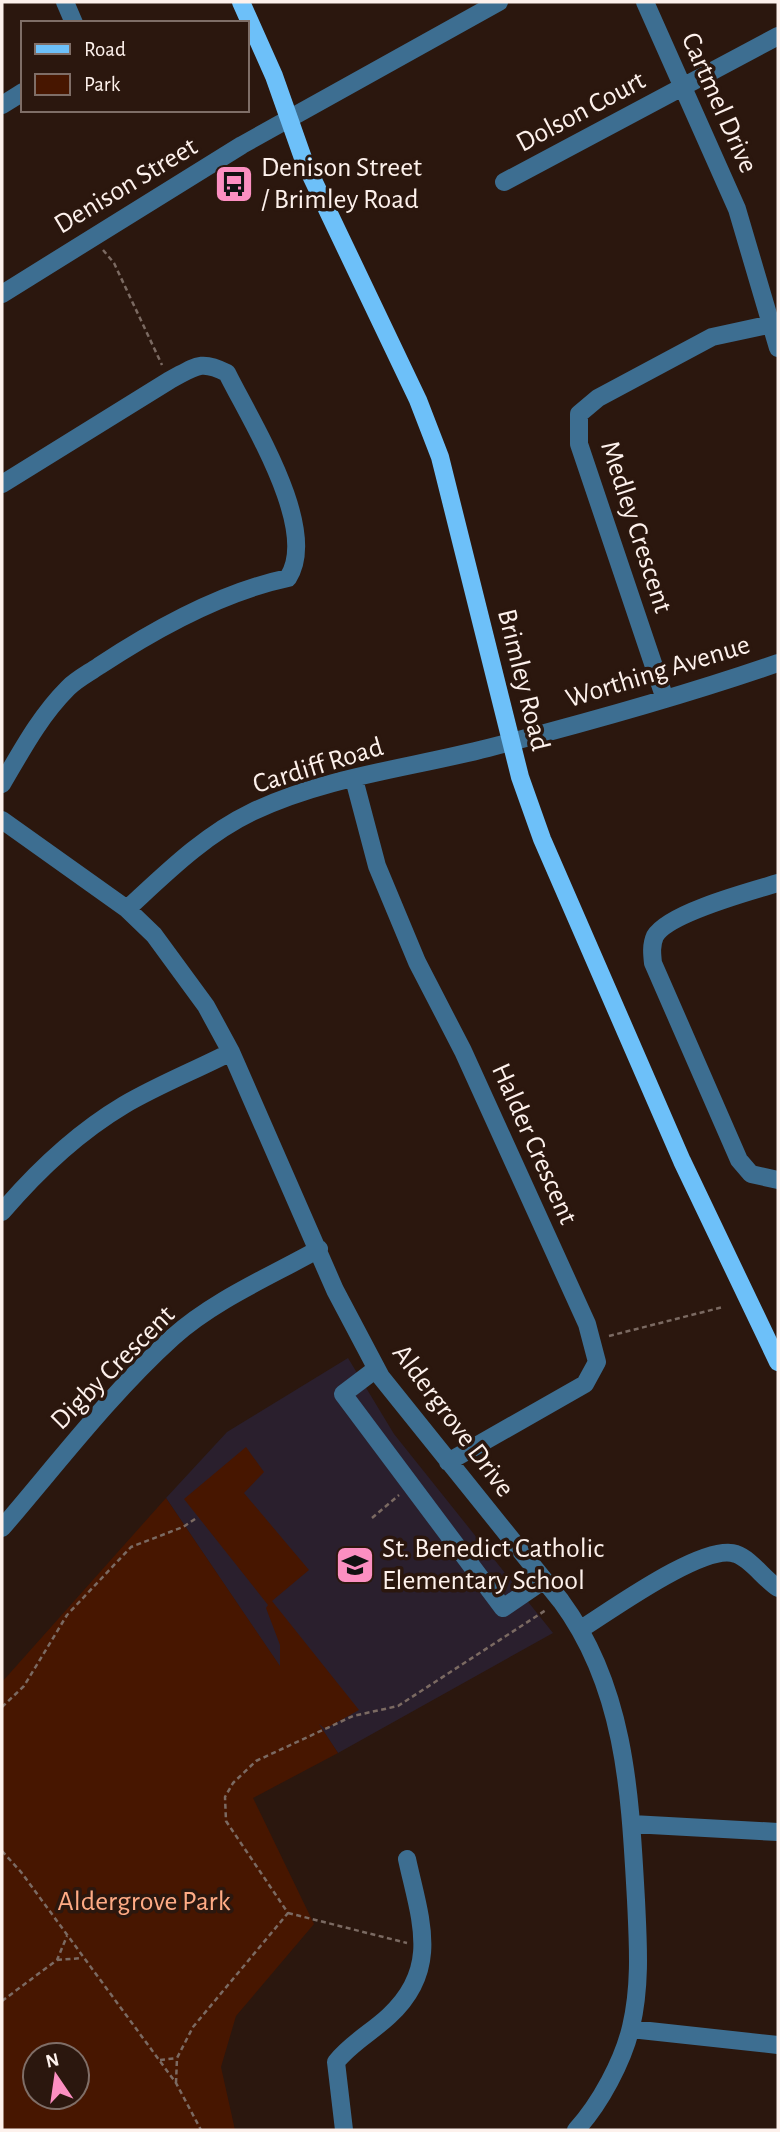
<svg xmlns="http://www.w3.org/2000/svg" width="780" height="2132" font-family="'Alegreya Sans',sans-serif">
<rect width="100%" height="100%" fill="#2b170e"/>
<path fill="#2a1f2d" d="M348 1358 394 1434 553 1633 338 1753 166 1498 227 1432Z"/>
<path fill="#471600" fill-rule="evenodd" d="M246 1447 264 1472 244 1493 309 1570 272 1601 359 1710 325 1729 319 1724 338 1753 253 1798 314 1924 236 2016 221 2067 235 2130H2V1682L166 1498 280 1666V1645L266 1608 268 1605 184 1499ZM35 2055H77V2097H35Z"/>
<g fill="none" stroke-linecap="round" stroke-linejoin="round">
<path stroke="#7b6a62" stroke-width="2.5" stroke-dasharray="5 3.5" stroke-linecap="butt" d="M103 250 114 263 162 365
M609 1336 723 1307
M372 1518 399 1495
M2 1707 24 1686 67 1615 131 1547 183 1527 198 1517
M2 1851 21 1872 176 2083 201 2130
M288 1913 407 1943
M57 1960 82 1958
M2 2001 57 1960 67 1936
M160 2060 177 2058
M176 2083 177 2058 193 2027 288 1913 226 1821 225 1797 233 1783 256 1761 353 1716 398 1706 546 1610"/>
<path stroke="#3d6e91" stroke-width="18" d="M65 2 74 23
M645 2 737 209 778 348
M2 105 23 92
M504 182 778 36
M2 294 242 145 499 2
M2 484 170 380C195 367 200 359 227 373 250 420 320 529 288 578 221 592 155 629 99 666 89 673 77 679 68 688 40 716 22 750 2 784
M665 699 579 444V414L598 398 712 337 772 324
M354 779 377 866 417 962 463 1051 587 1324 597 1362 585 1384 448 1462
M2 820 127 909 154 935 206 1006 231 1052 335 1290 381 1377 561 1601C626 1689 630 1795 636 1900 638 1943 641 1985 631 2027 623 2061 600 2104 576 2130
M778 883C751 891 668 913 655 936 651 945 652 954 653 963L739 1160 751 1174 778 1180
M127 909C166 873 204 835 252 812 325 777 410 768 488 748 585 723 683 696 778 663
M2 1212C37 1171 77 1133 124 1105 158 1085 196 1070 231 1052
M376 1369 343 1394 503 1608 544 1580
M2 1528C57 1464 110 1394 173 1337 214 1300 271 1276 319 1249
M581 1629C610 1611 705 1542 736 1554 751 1559 764 1579 778 1588
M632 1824 778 1832
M631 2029 778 2045
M344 2130 336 2062C351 2043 372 2032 389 2016 441 1968 420 1919 407 1859"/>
<path stroke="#6dc0f9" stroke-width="18" d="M241 2 274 76 304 161 418 400 440 457 520 777 542 839 682 1161 778 1362"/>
</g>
<defs>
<g id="bus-square" transform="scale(2.0125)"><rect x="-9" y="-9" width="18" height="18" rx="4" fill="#fc8fc1" stroke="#2b170e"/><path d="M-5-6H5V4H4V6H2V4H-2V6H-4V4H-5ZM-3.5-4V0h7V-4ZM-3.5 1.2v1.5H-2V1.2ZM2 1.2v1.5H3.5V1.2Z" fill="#111"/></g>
<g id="school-square" transform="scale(2.0125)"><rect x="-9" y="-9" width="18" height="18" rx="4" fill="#fc8fc1" stroke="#2b170e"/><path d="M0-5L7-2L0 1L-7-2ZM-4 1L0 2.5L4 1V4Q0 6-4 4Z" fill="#111"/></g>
</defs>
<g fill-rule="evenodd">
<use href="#bus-square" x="234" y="184"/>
<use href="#school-square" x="355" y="1565"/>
</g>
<g text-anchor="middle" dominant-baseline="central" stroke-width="7" stroke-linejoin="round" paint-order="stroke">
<g font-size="28" fill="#fdf1ec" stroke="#2b170e">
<text transform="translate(719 103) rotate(66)">Cartmel Drive</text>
<text transform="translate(581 112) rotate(-28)">Dolson Court</text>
<text transform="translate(126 186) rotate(-31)">Denison Street</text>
<text transform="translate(636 527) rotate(72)">Medley Crescent</text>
<text transform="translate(658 672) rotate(-17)">Worthing Avenue</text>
<text transform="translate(523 680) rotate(76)">Brimley Road</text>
<text transform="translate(318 766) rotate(-17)">Cardiff Road</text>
<text transform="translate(534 1144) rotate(66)">Halder Crescent</text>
<text transform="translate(113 1368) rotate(-45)">Digby Crescent</text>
<text transform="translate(453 1421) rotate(53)">Aldergrove Drive</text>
</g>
<g font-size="28" fill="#fdf1ec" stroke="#2b170e" text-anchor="start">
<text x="261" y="168">Denison Street<tspan x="261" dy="32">/ Brimley Road</tspan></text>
<text x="382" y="1549">St. Benedict Catholic<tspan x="382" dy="32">Elementary School</tspan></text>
</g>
<g font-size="28" fill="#ffab85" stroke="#2b170e">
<text x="144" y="1902">Aldergrove Park</text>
</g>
</g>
<rect width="780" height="2132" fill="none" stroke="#fdf1ec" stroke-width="7"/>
<rect x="21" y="21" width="228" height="91" fill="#2b170e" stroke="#7f6e67" stroke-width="2"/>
<rect x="35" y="44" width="35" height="10" fill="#6dc0f9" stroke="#7f6e67" stroke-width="2"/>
<text x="84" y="56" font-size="21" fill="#fdf1ec">Road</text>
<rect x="35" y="74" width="35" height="21" fill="#471600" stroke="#7f6e67" stroke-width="2"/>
<text x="84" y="91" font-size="21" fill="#fdf1ec">Park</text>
<g transform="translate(56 2076) rotate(347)"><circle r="33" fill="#2b170e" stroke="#7f6e67" stroke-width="2"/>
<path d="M0-5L12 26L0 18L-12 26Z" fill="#fc8fc1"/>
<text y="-10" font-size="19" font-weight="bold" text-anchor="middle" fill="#fdf1ec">N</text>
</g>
</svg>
